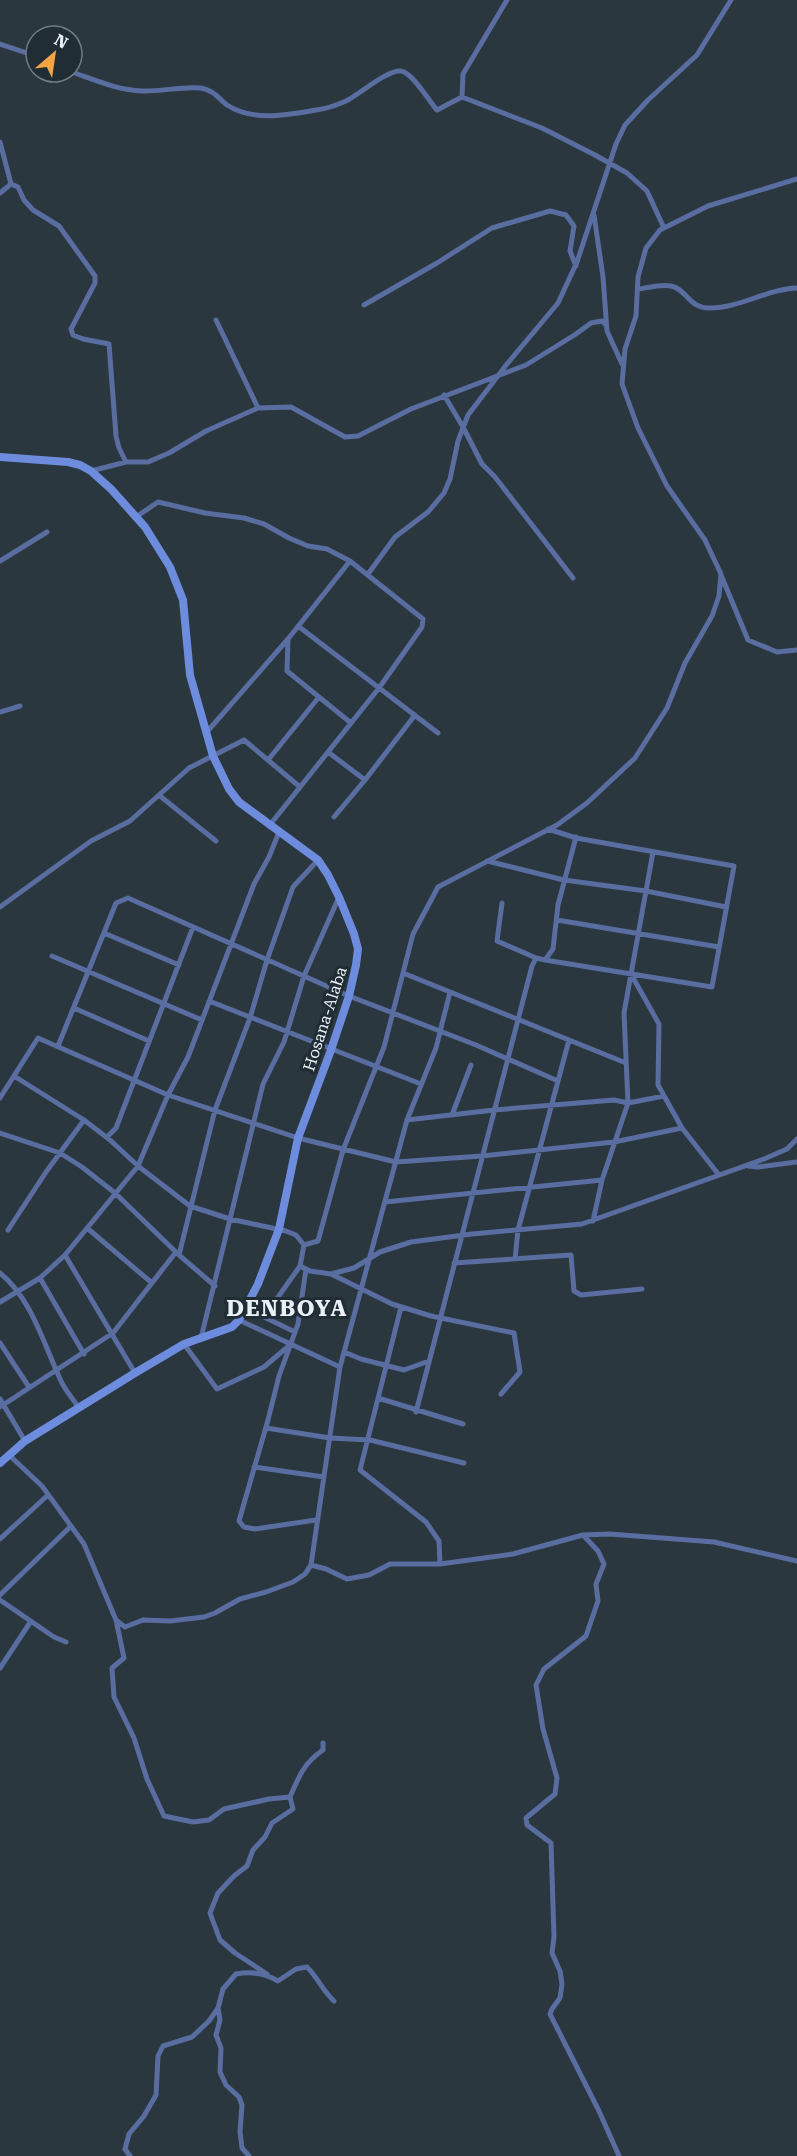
<svg xmlns="http://www.w3.org/2000/svg" width="797" height="2156" font-family="'Roboto Serif',serif">
<rect width="100%" height="100%" fill="#2a373e"/>
<g fill="none" stroke-linecap="round" stroke-linejoin="round">
<path stroke="#596da1" stroke-width="5" d="M0 44 36 56
M72 72C95 80 117 90 142 91 161 92 181 86 201 88 213 90 218 98 227 105 253 122 287 115 316 110 325 109 337 105 346 101 360 94 388 69 401 71 412 72 429 101 437 110L462 97 463 74 507 0
M462 97 542 128 595 155 627 173 647 191 664 228
M0 142 11 184 0 193
M11 184 18 187 24 200 33 210 59 226 95 276V283L71 329 73 335 83 339 109 344 116 436 119 448 126 462
M594 215 603 277 607 331 622 364
M638 289C647 288 661 284 671 286 687 289 689 309 710 308 740 308 767 289 797 288
M364 305 437 263 492 228 550 211 566 215 574 226 570 251 576 266
M216 320 258 408
M444 395 463 427 482 464 495 477 573 578
M91 471 126 462H148L169 453 206 431 258 408 291 407 345 437 358 436 411 409 526 365 576 334 591 323 602 321 606 325
M136 517 158 502 205 513 244 518 264 524 289 538 308 546 327 549 350 561
M0 561 47 532
M368 574 395 537 428 512 444 493 450 479 458 441 468 415 507 364 558 303 577 262 616 144 625 125 648 100 697 55 731 0
M721 575 748 640 777 652 797 650
M298 626 438 733
M288 639 287 671 351 723
M0 712 20 706
M206 733 288 639 350 561 423 619 422 627 379 688 269 826
M328 752 365 780
M268 760 319 697
M160 796 216 841
M334 817 365 780 415 715
M487 861 564 880 646 891 726 907
M502 903 497 941 536 958
M0 907 91 841 130 821 189 768 244 740 300 787
M557 920 719 947
M104 933 179 965
M52 956 202 1020
M545 960 712 987 734 866 576 838 548 829
M403 973 626 1063
M631 974 659 1024 658 1085 682 1128 719 1175
M209 1001 421 1084
M74 1008 149 1041
M58 1046 116 903 128 898 349 996 476 1045 558 1081
M14 1076 84 1120 110 1140 138 1166 190 1206 230 1219 286 1231 296 1235 304 1245 300 1266 310 1271 331 1274 354 1268 380 1252 411 1242 472 1234 582 1224 764 1159 787 1149 797 1139
M0 1098 38 1038 168 1095 298 1138 396 1162 482 1156 614 1142 682 1128
M452 1115 471 1065
M407 1120 494 1110 614 1100 628 1103 664 1096
M0 1133 60 1153 82 1167 115 1193 179 1255 215 1286
M107 1137 116 1128 193 927
M748 1166 758 1167 797 1162
M385 1202 602 1180
M593 1221 602 1180 628 1103 624 1013 653 852
M87 1228 152 1283
M8 1230 46 1172 84 1120
M304 1245 318 1241 343 1150 384 1047 413 934 438 887 557 825 587 803 635 758 667 708 685 663 712 616 719 596 721 574 705 540 667 486 638 428 622 384 625 349 636 316 638 277 646 248 660 230 708 206 797 179
M65 1255 135 1373
M179 1255 215 1110 250 1018 267 960 293 887 318 860
M515 1259 518 1230 569 1040
M454 1263 571 1255 574 1291 581 1295 642 1289
M306 1269 298 1324 279 1376 268 1420 239 1521 244 1527 255 1529 316 1520
M0 1273C32 1299 44 1345 61 1381 65 1390 73 1399 79 1408
M331 1274 392 1304 431 1316 514 1333 520 1372 501 1394
M40 1278 84 1354
M0 1302 40 1278 65 1255 138 1166 168 1095 188 1057 254 884 269 857 279 832
M401 1307 360 1470 426 1522 439 1541 440 1564
M246 1308 264 1317 300 1266
M264 1317 295 1332
M239 1320 340 1367 311 1565 326 1569 347 1579 369 1575 390 1564H440L513 1554 583 1535 598 1551 604 1564 596 1584 598 1601 586 1636 544 1669 536 1685 543 1729 557 1778 555 1794 526 1818 527 1825 551 1843 554 1937 552 1953 560 1971 562 1984 560 1998 552 2009 550 2014 599 2111 619 2156
M201 1338 263 1084 284 1042 304 976 339 897
M0 1343 29 1387
M184 1344 217 1389 264 1367 291 1344
M344 1352 361 1359 404 1370 429 1361
M340 1367 407 1120 436 1048 450 992
M378 1398 463 1424
M0 1399 25 1441
M0 1407 113 1333 176 1252
M416 1412 532 966 536 958 545 960 553 949 558 905 576 837
M266 1428 330 1438 370 1440 464 1463
M8 1454 42 1486 84 1544 116 1620 125 1627 143 1620 170 1621 204 1617 215 1613 240 1599 266 1592 293 1582 305 1574 311 1565
M254 1467 324 1477
M583 1535 610 1534 714 1542 797 1561
M0 1539 48 1495
M0 1595 71 1526
M0 1600 54 1637 66 1642
M116 1620 124 1658 112 1668 114 1697 134 1738 147 1779 164 1816 193 1822 209 1820 224 1809 269 1799 290 1797C299 1776 304 1763 323 1750V1743
M0 1668 31 1621
M267 1974 235 1953 220 1940 210 1913 218 1893 234 1876 247 1866 253 1850 265 1837 272 1823 293 1809 290 1797
M218 2008 220 2020 216 2035 221 2048 220 2072 226 2085 239 2097 242 2105 240 2132 242 2148 249 2156
M130 2156 125 2149 129 2134 144 2116 156 2095 158 2056 163 2046 192 2037 209 2021 218 2008 223 1989 236 1974C251 1971 265 1973 278 1981L296 1969 307 1967C318 1978 323 1991 334 2001"/>
<path stroke="#6d8cde" stroke-width="8" d="M0 457 68 462 80 465 91 471 111 489 145 527 170 567 183 600 190 675 213 756 229 789 239 802 318 860 328 875 339 897 354 934 358 949 356 965 349 996 331 1050 298 1138 279 1229 258 1284 239 1320 232 1327 184 1344 135 1373 25 1441 0 1463"/>
</g>
<g text-anchor="middle" dominant-baseline="central" stroke-width="6" stroke-linejoin="round" paint-order="stroke">
<g font-size="16" fill="#e9f1f6" stroke="#202d34">
<text transform="translate(325 1019) rotate(-72)">Hosana-Alaba</text>
</g>
<g font-size="22" font-weight="bold" letter-spacing="1.5" fill="#e9f1f6" stroke="#202d34">
<text x="287" y="1308">DENBOYA</text>
</g>
</g>
<g transform="translate(54 54) rotate(29)"><circle r="28" fill="#202d34" stroke="#707b82" stroke-width="1.5"/>
<path d="M0-4.5L10 22L0 15L-10 22Z" fill="#f4a444"/>
<text y="-9" font-size="16" font-weight="bold" text-anchor="middle" fill="#e9f1f6">N</text>
</g>
</svg>
